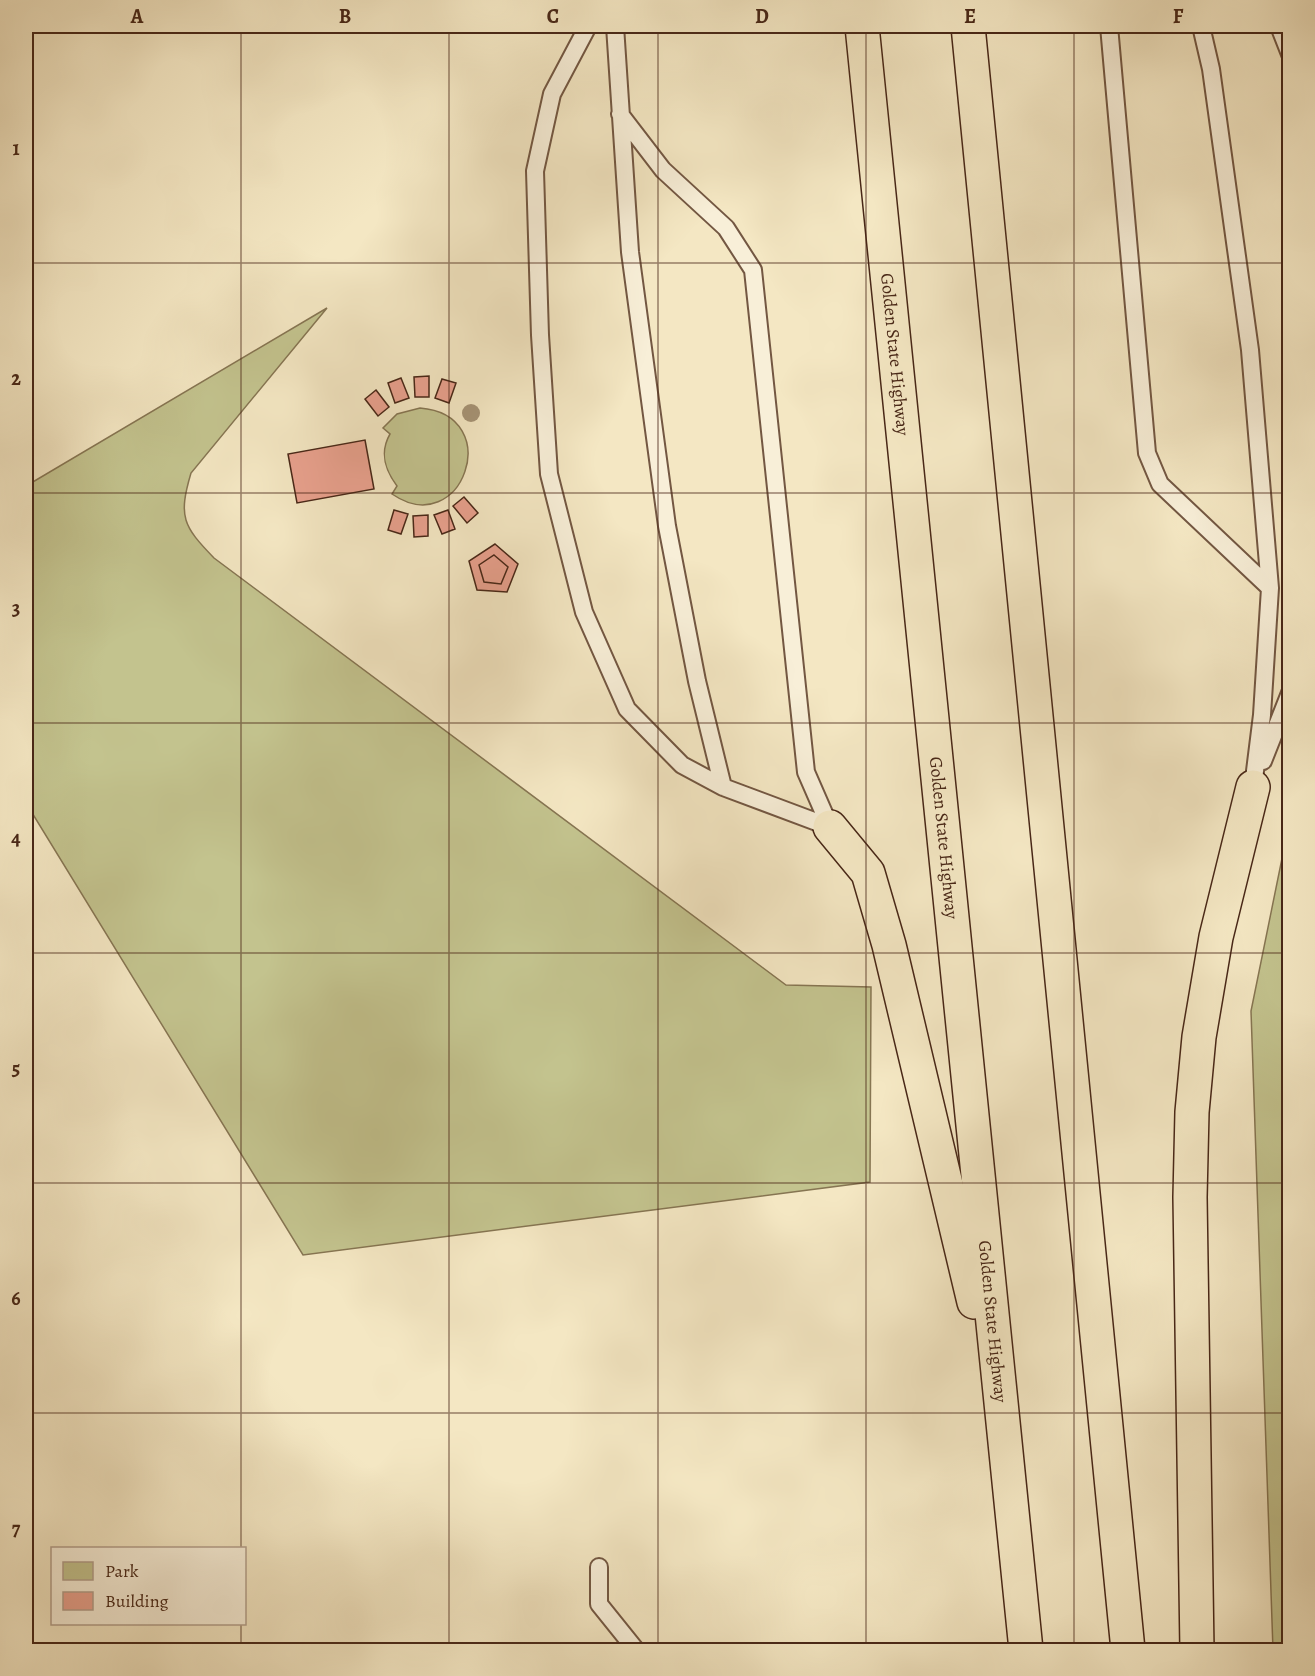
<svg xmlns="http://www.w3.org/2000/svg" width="1315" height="1676" font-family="Alegreya,serif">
<rect width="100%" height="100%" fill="#f4e7c3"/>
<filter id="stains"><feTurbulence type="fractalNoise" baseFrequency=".00333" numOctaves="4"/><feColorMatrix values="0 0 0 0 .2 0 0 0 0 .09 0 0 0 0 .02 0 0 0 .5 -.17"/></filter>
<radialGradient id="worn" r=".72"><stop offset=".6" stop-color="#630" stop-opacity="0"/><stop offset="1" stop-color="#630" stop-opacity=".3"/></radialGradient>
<path fill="#c3c38e" stroke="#867552" stroke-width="1.5" d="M327 308 191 473C178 517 183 526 214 558L786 985 871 987 870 1182 303 1255 26 803V486Z
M420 408C507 415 462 542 392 494L397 486C385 470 379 453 390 434L383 428 397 414Z
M1289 824 1290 1650H1273L1251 1011Z"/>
<path fill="#e9a18e" stroke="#482717" stroke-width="1.5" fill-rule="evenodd" d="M429 376V397H415L414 377Z
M401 378 409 398 395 403 388 383Z
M442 379 456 383 449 403 435 398Z
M376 390 389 407 378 416 365 399Z
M365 440 374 489 297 503 288 454Z
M464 497 478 513 467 523 453 506Z
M394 510 408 514 401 534 388 530Z
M448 510 455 529 442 534 434 515Z
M428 515V536L414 537 413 516Z
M495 544 518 564 507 592 477 590 469 561ZM494 555 508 567 501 584 484 582 479 565Z
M494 555 508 567 501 584 484 582 479 565Z"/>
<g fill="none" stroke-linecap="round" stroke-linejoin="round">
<g stroke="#735742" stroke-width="20">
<path id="lane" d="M588 26 552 94 535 171 540 335 549 474 584 612 627 709 682 765 723 787 830 827
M615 26 630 252 667 526 697 681 723 787
M1109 26 1147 453 1160 484 1270 588
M1201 26 1211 69 1250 350 1270 588 1262 715 1253 787
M1279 26 1290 54
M620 114 663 170 726 228 753 270 806 772 830 827
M1263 761 1290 693
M599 1567V1604L636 1650"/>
</g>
<g stroke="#482717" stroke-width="36">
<g id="highway">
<path id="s1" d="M862 26 1026 1650"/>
<path d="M968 26 1128 1650"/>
<path d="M830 827 868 873 889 945 974 1302"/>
<path d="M1197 1650 1190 1197 1192 1112 1199 1037 1216 937 1253 787"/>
</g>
</g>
<use href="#lane" stroke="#f8efd8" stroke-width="16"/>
<use href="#highway" stroke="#f4e7c3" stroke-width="33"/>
</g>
<circle fill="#a69375" cx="471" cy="413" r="9"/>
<path fill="none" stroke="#482717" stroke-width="1.5" stroke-opacity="0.55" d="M241 26V1548M449 26V1650M658 26V1650M866 26V1650M1074 26V1650M26 263H1290M26 493H1290M26 723H1290M26 953H1290M26 1183H1290M26 1413H1290M241 1624V1650"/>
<g text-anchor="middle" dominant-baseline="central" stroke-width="6" stroke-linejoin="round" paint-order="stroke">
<g font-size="18" fill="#482717" stroke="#f8efd8">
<text stroke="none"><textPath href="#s1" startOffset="330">Golden State Highway</textPath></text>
<text stroke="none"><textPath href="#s1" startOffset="816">Golden State Highway</textPath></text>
<text stroke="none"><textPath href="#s1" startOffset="1302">Golden State Highway</textPath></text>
</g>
</g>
<rect width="1315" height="1676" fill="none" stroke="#f4e7c3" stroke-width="66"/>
<rect x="51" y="1547" width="195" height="78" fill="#f8efd8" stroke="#b29f8b" stroke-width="1.5"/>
<rect x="63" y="1562" width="30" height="18" fill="#c3c38e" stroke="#b29f8b" stroke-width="1.5"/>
<text x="105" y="1577" font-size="18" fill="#482717">Park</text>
<rect x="63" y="1592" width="30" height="18" fill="#e9a18e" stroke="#b29f8b" stroke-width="1.5"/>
<text x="105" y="1607" font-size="18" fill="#482717">Building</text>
<rect x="33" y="33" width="1249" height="1610" fill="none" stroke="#482717" stroke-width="2"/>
<g font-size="20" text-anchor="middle" font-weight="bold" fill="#482717">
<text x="137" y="23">A</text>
<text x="345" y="23">B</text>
<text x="553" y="23">C</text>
<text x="762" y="23">D</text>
<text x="970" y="23">E</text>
<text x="1178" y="23">F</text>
<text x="16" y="155">1</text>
<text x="16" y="385">2</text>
<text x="16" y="615">3</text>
<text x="16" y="845">4</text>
<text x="16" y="1075">5</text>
<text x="16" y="1305">6</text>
<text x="16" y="1535">7</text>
</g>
<rect width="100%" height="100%" filter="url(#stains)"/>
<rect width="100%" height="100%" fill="url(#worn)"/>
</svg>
